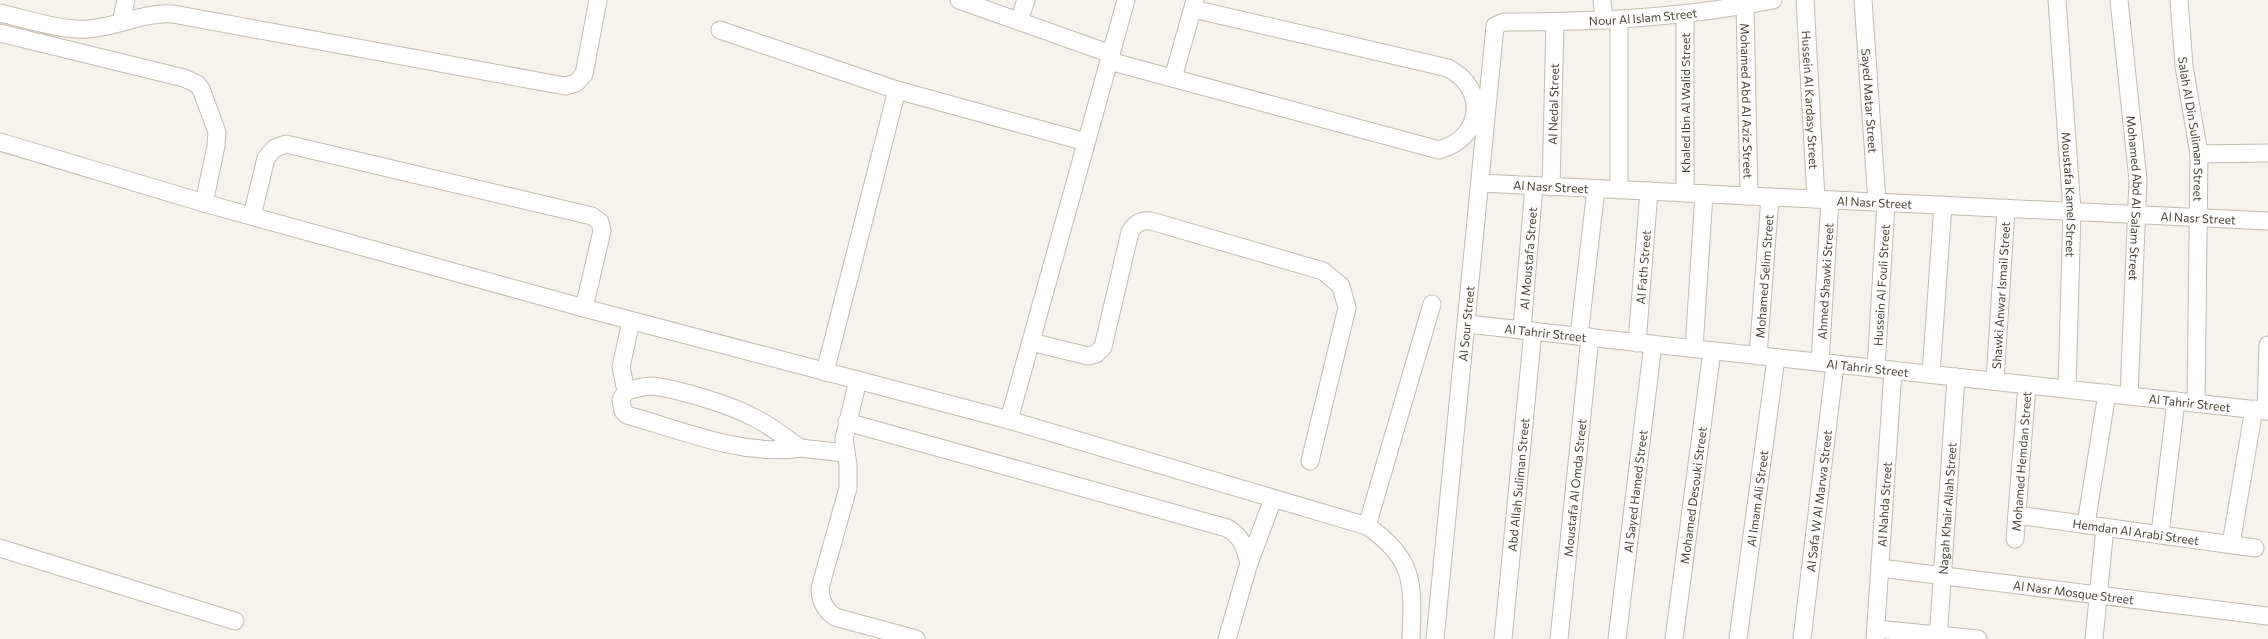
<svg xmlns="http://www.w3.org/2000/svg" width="2268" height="639" font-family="Commissioner,sans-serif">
<rect width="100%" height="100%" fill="#f6f3ec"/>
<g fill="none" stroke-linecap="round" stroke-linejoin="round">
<g stroke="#c2bbae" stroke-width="19">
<g id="minor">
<path d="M959 0 1111 54"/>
<path d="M1602 0 1604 20"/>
<path id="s1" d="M1805 0 1816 199"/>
<path id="s2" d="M1863 0 1877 202"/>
<path id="s3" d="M2057 0 2072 211 2067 389"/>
<path id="s4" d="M2119 0 2138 180 2129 396"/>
<path id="s5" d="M2179 0 2184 66 2199 154 2196 403"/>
<path id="s6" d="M1745 6 1749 196"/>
<path d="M0 13C26 19 62 31 88 29 118 27 143 12 173 14L565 86 576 83 584 74 598 0"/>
<path d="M1019 21 1026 0"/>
<path d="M121 22 126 0"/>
<path d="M720 30 897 90 1086 142"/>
<path d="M0 33 184 78 197 84 201 89 217 132 216 146 204 203"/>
<path d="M1109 61 1439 150C1483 138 1488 89 1448 68L1193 9"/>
<path d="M1173 78 1195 0"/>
<path d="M0 142 204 203 584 308 1009 420 1367 526C1416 559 1413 586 1411 639"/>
<path d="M2199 154 2268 153"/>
<path id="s7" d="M1481 183 2268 221"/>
<path id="s8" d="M1551 187 1555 21"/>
<path d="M1619 190V20"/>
<path d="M1685 193V14"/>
<path d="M252 216 266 158 275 148 286 144 592 216 600 222 602 231 584 308"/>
<path id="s9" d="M1467 324 2268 411"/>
<path id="s10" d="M1522 330 1534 186"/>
<path d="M1579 336 1596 189"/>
<path d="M1031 342 1088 356 1096 354 1103 347 1130 232C1135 223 1141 220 1151 221L1323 271 1341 286 1347 308 1310 461"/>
<path id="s11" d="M1637 343 1649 191"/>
<path d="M1694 348 1704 194"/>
<path id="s12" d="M1758 356 1770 197"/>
<path id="s13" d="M1820 362 1830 200"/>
<path id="s14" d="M1876 368 1886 203"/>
<path d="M825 372 897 90"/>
<path d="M1931 374 1943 205"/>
<path d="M858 380 844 439 848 465V488L820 588C820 601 825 610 835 617L916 639"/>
<path id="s15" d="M1995 381 2006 208"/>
<path d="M653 386C681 390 728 404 753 417 770 425 784 437 800 448 744 457 681 430 627 415L623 411 621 400 626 391 642 387Z"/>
<path d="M626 391 621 367 631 321"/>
<path d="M2266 411 2268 345"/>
<path d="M1009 420 1126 0"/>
<path d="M847 422 1227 528C1242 536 1245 548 1249 563"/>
<path d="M800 448 845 453"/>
<path id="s16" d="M2017 515 2255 548"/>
<path d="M2086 524 2107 393"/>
<path d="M1367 526 1432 304"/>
<path d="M2160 534 2176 401"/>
<path id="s17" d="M2015 539 2027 385"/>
<path d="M2231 544 2254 409"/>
<path d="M0 548 235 621"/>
<path id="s18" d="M1880 568 2268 616"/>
<path d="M1876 629 1978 639"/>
<path d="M1227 639 1249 563 1273 499"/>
<path id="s19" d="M1435 639 1495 26 1504 22C1594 22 1684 18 1773 0"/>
<path id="s20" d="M1503 639 1533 331"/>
<path id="s21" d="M1559 639 1590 337"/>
<path id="s22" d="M1617 639 1653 344"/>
<path id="s23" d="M1674 639 1712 351"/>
<path id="s24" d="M1738 639 1776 358"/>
<path id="s25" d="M1802 639 1835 364"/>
<path id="s26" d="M1875 639 1893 370"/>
<path id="s27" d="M1938 639 1956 377"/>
<path d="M2094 639 2105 527"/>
</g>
</g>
<use href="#minor" stroke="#fff" stroke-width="17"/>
</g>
<g text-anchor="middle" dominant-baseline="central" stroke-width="3.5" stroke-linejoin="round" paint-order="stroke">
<g font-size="12" fill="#4b4439" stroke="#fff">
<text stroke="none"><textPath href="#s19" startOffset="765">Nour Al Islam Street</textPath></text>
<text stroke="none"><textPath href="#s1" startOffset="100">Hussein Al Kardasy Street</textPath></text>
<text stroke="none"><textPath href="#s6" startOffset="95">Mohamed Abd Al Aziz Street</textPath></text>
<text stroke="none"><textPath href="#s2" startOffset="101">Sayed Matar Street</textPath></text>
<text transform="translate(1685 103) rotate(-90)">Khaled Ibn Al Walid Street</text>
<text stroke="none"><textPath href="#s8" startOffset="83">Al Nedal Street</textPath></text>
<text stroke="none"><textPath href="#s5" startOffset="130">Salah Al Din Suliman Street</textPath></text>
<text stroke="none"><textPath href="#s7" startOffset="70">Al Nasr Street</textPath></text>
<text stroke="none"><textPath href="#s3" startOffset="195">Moustafa Kamel Street</textPath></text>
<text stroke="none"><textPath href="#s4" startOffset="199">Mohamed Abd Al Salam Street</textPath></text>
<text stroke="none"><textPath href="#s7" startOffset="394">Al Nasr Street</textPath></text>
<text stroke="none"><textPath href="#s7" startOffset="718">Al Nasr Street</textPath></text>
<text stroke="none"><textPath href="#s10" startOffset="72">Al Moustafa Street</textPath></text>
<text stroke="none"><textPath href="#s11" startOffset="76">Al Fath Street</textPath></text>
<text stroke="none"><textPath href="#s12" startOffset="80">Mohamed Selim Street</textPath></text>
<text stroke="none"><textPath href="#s13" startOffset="81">Ahmed Shawki Street</textPath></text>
<text stroke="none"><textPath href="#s14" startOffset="83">Hussein Al Fouli Street</textPath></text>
<text stroke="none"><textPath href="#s15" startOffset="86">Shawki Anwar Ismail Street</textPath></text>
<text stroke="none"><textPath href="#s19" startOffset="317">Al Sour Street</textPath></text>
<text stroke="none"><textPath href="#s9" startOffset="79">Al Tahrir Street</textPath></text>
<text stroke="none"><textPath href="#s9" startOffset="403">Al Tahrir Street</textPath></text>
<text stroke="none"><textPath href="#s9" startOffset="727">Al Tahrir Street</textPath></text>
<text stroke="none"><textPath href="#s17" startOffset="78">Mohamed Hemdan Street</textPath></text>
<text stroke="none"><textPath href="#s20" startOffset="155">Abd Allah Suliman Street</textPath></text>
<text stroke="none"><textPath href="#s21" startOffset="152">Moustafa Al Omda Street</textPath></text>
<text stroke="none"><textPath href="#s22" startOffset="149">Al Sayed Hamed Street</textPath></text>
<text stroke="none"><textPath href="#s23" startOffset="145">Mohamed Desouki Street</textPath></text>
<text stroke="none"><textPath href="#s24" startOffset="142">Al Imam Ali Street</textPath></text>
<text stroke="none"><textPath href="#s25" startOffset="139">Al Safa W Al Marwa Street</textPath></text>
<text stroke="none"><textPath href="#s26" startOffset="135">Al Nahda Street</textPath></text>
<text stroke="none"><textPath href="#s27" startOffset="131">Nagah Khair Allah Street</textPath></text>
<text stroke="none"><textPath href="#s16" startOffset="120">Hemdan Al Arabi Street</textPath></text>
<text stroke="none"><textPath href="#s18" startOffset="195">Al Nasr Mosque Street</textPath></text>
</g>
</g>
</svg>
